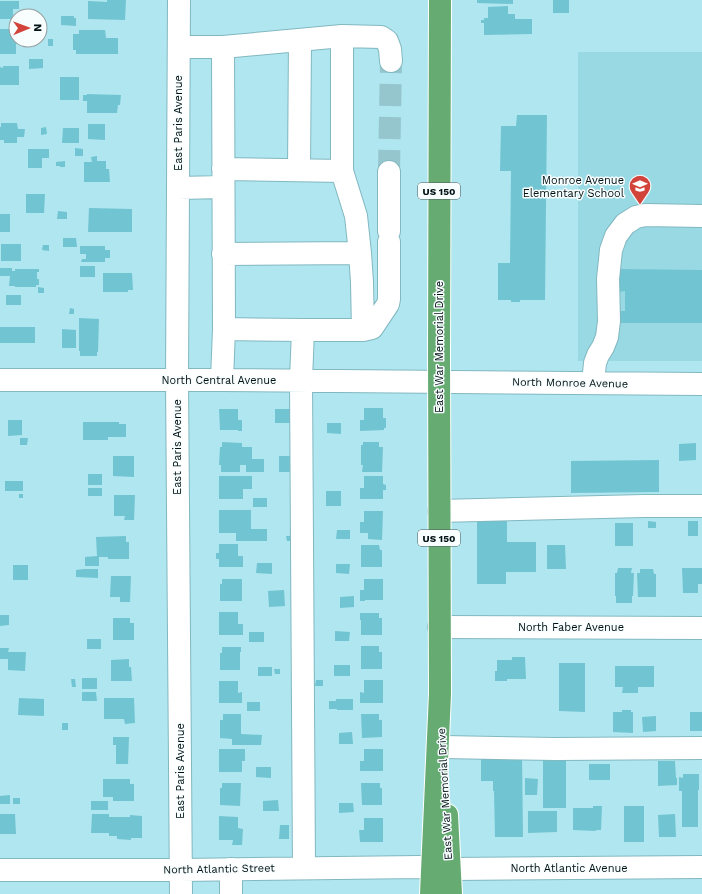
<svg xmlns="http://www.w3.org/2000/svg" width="702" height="894" font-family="'Work Sans',sans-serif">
<rect width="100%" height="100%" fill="#afe6ef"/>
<path fill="#98d9e3" d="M578 52H702V361H578Z"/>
<path fill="#71c5d2" d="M107 0H126L125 20 88 19V1L107 2Z
M477 0H513V4L477 3Z
M553 0H569V13H553Z
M0 1H19V9H13V19H0Z
M508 6V14H515V19H532V34L484 35V23H481V20H484V18H488V7Z
M61 16H74V18H76V26L61 25Z
M40 19H42V28H40Z
M0 29H16V54H0Z
M79 30H105L106 38H118V54H76V50H73V34H79Z
M48 39H53V46H48Z
M29 59H43V68L29 69Z
M3 66H19V85H0V67L3 68Z
M60 77H79V100H60Z
M87 94 121 95 120 105H118L117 113H87V101H83V95H87Z
M517 115H547L545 300H520V302H511V300H498V263H510L511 171H500L501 126H516Z
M1 123H17L18 129H25L24 137H17V143H4V140H0V127H1Z
M88 124H105V140L88 139Z
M46 127 47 134 41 135V128Z
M63 128H79V143H62Z
M75 148 83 149V156H75Z
M28 149H49V158H42V168H28Z
M97 156V161H106V169H109L110 182H84V162H92L91 157Z
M65 161V167H60V166H56V162Z
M26 194H45L44 213H26Z
M89 208 132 209V232H88Z
M58 211 67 212V219H57Z
M0 214H10V232H0Z
M63 238H76L77 247H63Z
M1 244H21V261H1Z
M43 245H49V251L42 250Z
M80 246H105V250H110V258H105V262H81L82 259H86V254H80Z
M80 266H95V277H80Z
M0 268H12V271H15V269H39V272H37V279H39V285H36V287H15V286H9L10 276H0Z
M618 269 702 270V323H619V311H625V291L618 292Z
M103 273H132L133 290H128V292H103Z
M38 287 44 288V293H38Z
M6 295H21V305H6Z
M70 308 74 309V314H69Z
M79 318 99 319 98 352H97V356H80V351H79Z
M0 327H35V343H0Z
M62 329 76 330V348H62Z
M364 408H383V418H386V428H384V430L360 431V420H364Z
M219 409H238V420H242V431H238V430H220Z
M275 409H290V423H275Z
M8 420H22V435L8 436Z
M83 422H119V424H126V437H108V440H83Z
M327 423H341V434L327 433Z
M20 438H28L27 445H20Z
M222 442 242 443V447H252V459H264V472H246V465H240V472H221V465H219L220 447H222Z
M363 442H379V447H383L382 472H362L363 465H361V445H363Z
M696 443V460L679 461V444Z
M113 456H134V477L113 476Z
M279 456H290V472H279Z
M659 460V492L571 493V461Z
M88 474H102V485H88Z
M219 476H252V489H243V499H219Z
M364 476H383V484L386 485V490H383V499H360V488H364Z
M5 481H23V491H5Z
M88 488H102V496H88Z
M326 491H341V506H326Z
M19 494H23V498H19Z
M114 495H135L134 520H124L125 516H114Z
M253 498H267V507H253Z
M219 510H251V529H267V541H236V533H219Z
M364 511H383L382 540 368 539V533H360V522H364Z
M477 521H507V542H536V572H506V584H477Z
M648 521 656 522V528H648Z
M688 521H698V536H688Z
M615 523H633V546H615Z
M337 530H350V539H336Z
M126 536V542H129V559H108V557H99V566H85V557L97 556 96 537Z
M286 536H292V541H287Z
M219 544H238V556H243V567H219V559H216V553H219Z
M361 545H379L380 550H382V567H361Z
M547 545H565L566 569H547Z
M257 563H272V574L256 573Z
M336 564H350L349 574 336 573Z
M13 565H28V580H13Z
M618 568H632L631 573H634L633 596H632V603H616V596H615V573H617Z
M682 568H702V584H698V593H683Z
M84 569H98V578L76 577V570Z
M640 569H653L654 574H656V597H638L637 573H640Z
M111 576H131L130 602H120V597H110Z
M222 579H242V601H220V584H222Z
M364 579H383V600H365V601H360V590H364Z
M284 590 285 606 269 607 268 591Z
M354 596V607L340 608V597Z
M219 612H238V624H243V635H219Z
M360 613H379V618H382V635H361V620H360Z
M0 615H9V625L0 626Z
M113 618H130V623H134V640H113Z
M335 631 350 632 349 641H335Z
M249 632H264V642H249Z
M87 639H101V649H87Z
M361 646H379V652H382V669H361Z
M222 647H241V652H240V670H220V653H222Z
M0 648H9L8 652H26L25 671 8 670V659H0Z
M512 657H525L526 679H507V681H495V671H497V660H512Z
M129 659V667H131L132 681H111V660Z
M559 663H585V712L559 711Z
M334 665H350V676H334Z
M615 666H654V687H638V693H622L623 687H615Z
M258 667H272V676H258Z
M274 669H280V674H275Z
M82 678H97V689H82Z
M71 679H75L76 687H72Z
M316 680H323V686H315Z
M364 680H383V703H360V692L364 693Z
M219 681H238V693L242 692V703H219Z
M82 692H96L97 701H82Z
M19 698 44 699V716L18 715Z
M104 698H134L135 723 125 724 124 719H104Z
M336 699H353V710H337V709H329V701H336Z
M247 702H260V711H247Z
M622 710H631V712H633V733L613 732V712H622Z
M690 712H702V731H690Z
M223 714H241V734L262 735 261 745H232V739L220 738V720H223Z
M361 714H379V720H382V737L362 738Z
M656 716V731L643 732 642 717Z
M62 723H68V730H62Z
M352 732 353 744H339V733Z
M113 737H129L128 764H116V745H113Z
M219 749H245V761H242V772H219Z
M364 749H383V771H360V761H364Z
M522 756 523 837H495L494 791H493V781H481V757Z
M543 760H566V808H543Z
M658 761H675L676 778H677V785L658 786Z
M589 764H610V780H589Z
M256 767H271V778L256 777Z
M683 774H699V790H698V827H682V791H679V777L683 778Z
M525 778 538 779 537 795H525Z
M103 779H130V784H134V801H113V797H103Z
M222 783H241L240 806 220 805V788H222Z
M361 783H380V788H382V805H362Z
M10 795V804H0V796Z
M13 798H20V804H13Z
M278 800 279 811H263V801Z
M91 801H108V810H91Z
M339 803H353L354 812 339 813Z
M593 806H602L601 830H596V831L573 830V808H593Z
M624 806H644V842H624Z
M528 811H557V832L528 833Z
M0 814H15L16 834H0Z
M92 814H109V817H130V815L142 816V838H131V840L117 839V836H109V833H91Z
M675 814 676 837H659L658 815Z
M219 816 238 817V828L243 829 242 845H232L233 840H219Z
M364 818H383V842H360L359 830H364Z
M280 825H289V839H279Z"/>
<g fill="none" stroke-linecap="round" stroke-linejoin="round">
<path stroke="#95c6ce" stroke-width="22" stroke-dasharray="22 11" stroke-linecap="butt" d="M389 172 391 61"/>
<g stroke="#82b8c0" stroke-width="24">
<path id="minor" d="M179 0 177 379 181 894
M179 47H223L224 329
M223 47 342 36 381 37 387 41 390 49 391 61
M223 169 342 171V36
M299 170 300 40
M178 188 223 187
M389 231V172
M360 253 362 282 363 330
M223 254 360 253 356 216 342 171
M303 330H363L372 328 388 304 389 299V242
M0 380H222L702 384
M222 380 224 329 303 330 301 380 304 868
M593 383 595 363 598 355 603 347 607 337 609 321 608 279 611 250 616 236 625 224 636 217 645 215 702 216
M439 511 644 506H702
M439 627 702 628
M443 747 556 749 702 748
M231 869V894
M0 870H181L419 867 437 869H450L702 867"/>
</g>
<g stroke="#fff" stroke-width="24">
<path id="highway" d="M447 815 451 894
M431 894 440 694 439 356 440 0"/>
</g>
<use href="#minor" stroke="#fff" stroke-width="22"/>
<use href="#highway" stroke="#66ac72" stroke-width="22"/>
</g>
<defs>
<g id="school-pin" transform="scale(1.15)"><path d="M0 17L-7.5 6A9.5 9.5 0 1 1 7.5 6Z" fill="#d24439" stroke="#f8fdfe"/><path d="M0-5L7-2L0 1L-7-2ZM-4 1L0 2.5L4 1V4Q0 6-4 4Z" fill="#fff"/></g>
</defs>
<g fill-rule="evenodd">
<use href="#school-pin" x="640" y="186"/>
</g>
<g text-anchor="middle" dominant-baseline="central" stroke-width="3" stroke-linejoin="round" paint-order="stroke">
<g fill="#f8fdfe" stroke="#4a585a" stroke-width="1">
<rect x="418" y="183" width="42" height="16" rx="3"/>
<rect x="418" y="530" width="42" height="16" rx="3"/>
</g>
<g font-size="10" font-weight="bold" fill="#001114">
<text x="439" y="191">US 150</text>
<text x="439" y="538">US 150</text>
</g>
<g font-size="11" fill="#001114" stroke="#f8fdfe">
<text transform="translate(178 123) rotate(-90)">East Paris Avenue</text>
<text transform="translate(439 347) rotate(-90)">East War Memorial Drive</text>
<text x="219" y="380">North Central Avenue</text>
<text transform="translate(570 383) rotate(1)">North Monroe Avenue</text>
<text transform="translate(177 447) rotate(-90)">East Paris Avenue</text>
<text x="571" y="627">North Faber Avenue</text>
<text transform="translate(180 771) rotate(-90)">East Paris Avenue</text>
<text transform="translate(445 794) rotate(-93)">East War Memorial Drive</text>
<text x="569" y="868">North Atlantic Avenue</text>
<text transform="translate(219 869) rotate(-1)">North Atlantic Street</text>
</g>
<g font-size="11" fill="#001114" stroke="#f8fdfe" text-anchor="end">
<text x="624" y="180">Monroe Avenue<tspan x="624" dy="13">Elementary School</tspan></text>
</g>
</g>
<g transform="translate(28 28) rotate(89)"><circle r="19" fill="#f8fdfe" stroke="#959fa0"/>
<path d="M0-3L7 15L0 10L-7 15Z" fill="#d24439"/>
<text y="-6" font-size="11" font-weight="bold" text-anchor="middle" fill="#001114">N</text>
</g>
</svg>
